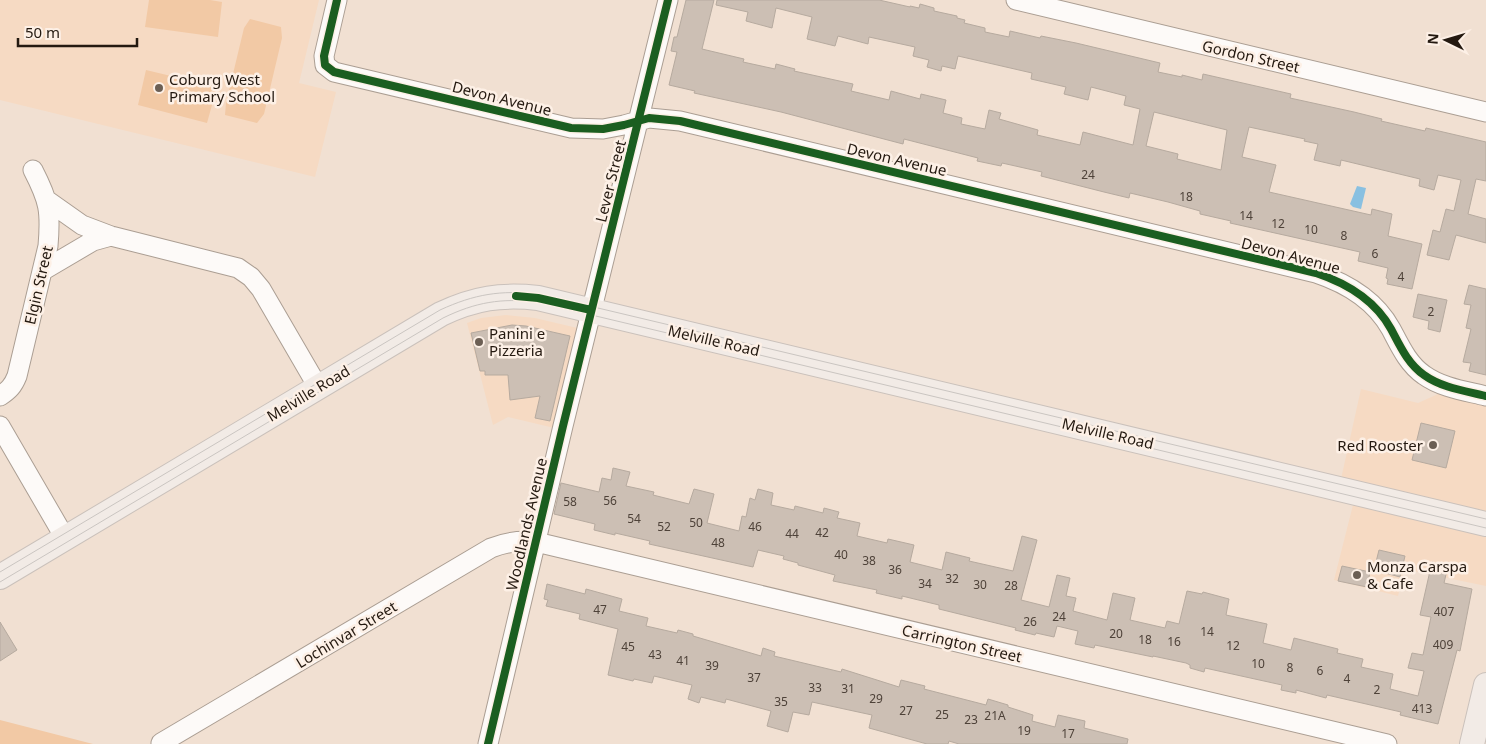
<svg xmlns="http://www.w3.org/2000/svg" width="1486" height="744" font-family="'Noto Sans',sans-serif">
<rect width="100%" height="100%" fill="#f1e0d2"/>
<path fill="#f6dac3" d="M0 0H319L299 83 336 92 315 177 0 100Z
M506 315 535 318 590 331 567 431 508 417 493 425 467 323 481 318Z
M1456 386 1486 393V586L1404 569 1398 596 1334 580 1354 501 1337 497 1361 389 1418 403Z"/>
<path fill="#f2c9a5" d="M149 0H210L222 2 218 37 145 27Z
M250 19 281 27 282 38 264 114 257 123 225 115 226 103 244 28Z
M146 70 217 87 207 123 138 105Z
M0 720 93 744H0Z"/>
<path fill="#89c0e1" d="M1357 186 1366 188 1361 209 1353 207 1350 204Z"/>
<path fill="#ccbfb4" stroke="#b6aa9f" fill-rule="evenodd" d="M686 0H714L702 49 744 59 743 62 775 69 776 64 795 69 794 71 853 84 851 91 889 100 891 91 920 99 921 94 946 100 943 113 962 118 961 124 985 129 989 110 1001 113 999 119 1038 130 1037 135 1080 145 1083 132 1133 145 1140 109 1124 105 1126 96 1091 87 1088 100 1064 94 1066 87 1031 79 1032 73 958 56 955 69 942 66 941 71 927 67 929 60 913 56 915 47 869 37 868 44 838 36 835 46 807 39 812 17 776 8 772 28 746 21 748 12 716 5 717 0H879L910 7V6L919 8 920 4 934 8V11L957 16V18L965 20 964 23 985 28V32L1009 37 1010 31 1040 38 1041 36 1076 43 1160 63 1158 72 1182 77V75L1202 80 1203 74 1291 94 1290 98 1354 112 1382 119 1381 121 1425 131 1426 128 1486 142V181L1476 179 1468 214 1486 219V243L1456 235 1449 260 1427 255 1433 230 1440 232 1446 209 1454 211 1461 180 1438 175 1434 190 1419 186 1420 179 1341 160 1340 166 1314 160 1318 144 1304 141 1305 139 1249 127 1242 157 1276 165 1269 192 1371 215 1372 209 1392 214 1388 236 1422 244 1412 289 1387 284 1388 279 1386 278 1388 268 1358 261 1360 252 1230 223 1231 221 1200 214V211L1168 202 1130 193 1129 198 1104 192 1041 176 1042 172 1002 163 1001 166 977 161 978 158 904 139 903 144 781 112 694 93 695 91 669 85 677 52 671 51 674 37H677ZM1154 112 1227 130 1221 170 1177 159 1178 154 1146 146Z
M1469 285 1486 289V375L1469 371 1471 363 1463 362 1471 329 1466 328 1471 305 1464 304Z
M1418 294 1447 300 1440 332 1428 329 1429 321 1413 317Z
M512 325 526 326 570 336 550 421 535 418 540 396 510 400 508 375H485V371H480L471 333Z
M1421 423 1455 431 1446 468 1412 460Z
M613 468 630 472 626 486 654 492 653 495 689 504 694 489 714 494 707 523 739 531 742 516 746 517 750 498 755 500 758 489 773 493 771 505 794 510 795 506 823 513 824 508 839 512 837 518 860 523 857 536 887 543 888 539 914 545 910 562 942 570 946 552 970 558 969 561 1013 571 1022 536 1037 540 1021 600 1049 607 1057 575 1070 578 1066 596 1076 598 1073 611 1107 620 1113 593 1135 598 1130 620 1165 628 1167 621 1179 624 1187 591 1202 594 1203 592 1229 599 1226 615 1267 624 1263 643 1291 650 1294 638 1338 649 1337 653 1363 659 1361 667 1393 674 1390 689 1418 696 1424 671 1408 668 1412 653 1423 655 1431 617 1420 615 1432 562 1448 566 1444 583 1472 589 1460 651 1457 650 1438 724 1400 715 1401 712 1327 695 1326 698 1296 690V693L1281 690 1282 685 1205 668 1204 672 1190 668V665L1186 663 1153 656V657L1095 645 1094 648 1075 644 1078 631 1057 626 1054 637 1036 633 1035 635 1015 630 1016 628 939 609V605L902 596V599L876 593 877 590 833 581 835 575 798 565V563L783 559 784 556 758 550 753 567 649 544 650 541 615 533V535L594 530 595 524 554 514 561 483 599 492 602 478 611 480Z
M1379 550 1405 556 1400 577 1374 570Z
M1342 566 1370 572 1367 587 1338 581Z
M547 584 585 594 586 589 622 599 619 611 648 618 646 626 677 633 678 630 693 634V636L761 656 763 648 775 652 774 656 841 672 842 669 899 687 901 680 925 686 924 689 986 705 988 699 1008 705V707L1033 715 1032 721 1055 727 1058 715 1085 721 1084 728 1128 739 1127 744H959L949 741 948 744H927L869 728 872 715 812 702 809 715 793 712 788 732 767 726 771 711 726 699 725 703 701 697 699 703 688 699 692 685 654 676 652 683 634 679 633 681 608 675 618 629 579 619 580 614 546 606 548 600 544 599Z
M0 622 17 650 0 661Z"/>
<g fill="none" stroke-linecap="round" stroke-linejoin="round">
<g stroke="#ab9e93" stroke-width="21">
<path id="minor" d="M337 0 324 56 325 65 334 72 571 128 603 129 624 125 649 118 680 121 1316 273C1346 283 1375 300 1391 329 1400 346 1408 364 1424 375 1442 388 1466 391 1486 396
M1016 0 1486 112
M48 201 82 225 111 236 238 268 251 277 261 289 318 387
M42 271 93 241 111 236
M0 396C9 390 13 386 17 376L48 246C51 211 49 201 33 170
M0 426 65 538
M161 743 491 548C506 542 519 540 536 542L1387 744
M488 744 563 426 668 0"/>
</g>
<g stroke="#cac1bb" stroke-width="26">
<path id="major" d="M0 577 441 314C475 298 501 294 538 298L1486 524
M1472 744 1486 685"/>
</g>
<use href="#minor" stroke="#fdfaf8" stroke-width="19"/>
<use href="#major" stroke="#f2ebe6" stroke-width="24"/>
<path stroke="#cac5c1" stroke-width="1" d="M0 572 440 310C475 294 500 290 539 294L1486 519
M0 582 443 318C476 302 501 298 537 302L1486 528"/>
<g stroke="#fdf0e6" stroke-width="11">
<path id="cycleway" d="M337 0 324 56 325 65 334 72 571 128 603 129 624 125 649 118 680 121 1316 273C1346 283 1375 300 1391 329 1400 346 1408 364 1424 375 1442 388 1466 391 1486 396
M516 296 538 298 591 310
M488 744 563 426 668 0"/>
</g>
<use href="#cycleway" stroke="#1b5e20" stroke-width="8"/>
</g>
<g fill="#6c5f54" stroke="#fdf0e6" stroke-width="2">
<circle cx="159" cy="88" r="5"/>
<circle cx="479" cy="342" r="5"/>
<circle cx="1433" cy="445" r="5"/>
<circle cx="1357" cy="575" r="5"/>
</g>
<g text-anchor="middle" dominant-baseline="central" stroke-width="5" stroke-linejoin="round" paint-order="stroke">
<g font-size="12" fill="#4e4239">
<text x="1088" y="174">24</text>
<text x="1186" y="196">18</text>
<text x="1246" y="215">14</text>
<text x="1278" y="223">12</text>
<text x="1311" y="229">10</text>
<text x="1344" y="235">8</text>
<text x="1375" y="253">6</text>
<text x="1401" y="276">4</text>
<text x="1431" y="311">2</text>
<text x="610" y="500">56</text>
<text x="570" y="501">58</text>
<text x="634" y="518">54</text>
<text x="696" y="522">50</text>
<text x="664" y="526">52</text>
<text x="755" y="526">46</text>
<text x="822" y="532">42</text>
<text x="792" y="533">44</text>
<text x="718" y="542">48</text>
<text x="841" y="554">40</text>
<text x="869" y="560">38</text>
<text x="895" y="569">36</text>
<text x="952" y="578">32</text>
<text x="925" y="583">34</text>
<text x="980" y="584">30</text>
<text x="1011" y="585">28</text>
<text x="600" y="609">47</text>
<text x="1444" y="611">407</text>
<text x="1059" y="616">24</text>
<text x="1030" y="621">26</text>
<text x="1207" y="631">14</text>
<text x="1116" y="633">20</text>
<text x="1145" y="639">18</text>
<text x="1174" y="641">16</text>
<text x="1443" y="644">409</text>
<text x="1233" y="645">12</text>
<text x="628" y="646">45</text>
<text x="655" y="654">43</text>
<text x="683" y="660">41</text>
<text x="1258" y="663">10</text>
<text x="712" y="665">39</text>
<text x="1290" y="667">8</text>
<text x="1320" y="670">6</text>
<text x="754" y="677">37</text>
<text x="1347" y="678">4</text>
<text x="815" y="687">33</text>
<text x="848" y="688">31</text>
<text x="1377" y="689">2</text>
<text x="876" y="698">29</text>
<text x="781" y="701">35</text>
<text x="1422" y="708">413</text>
<text x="906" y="710">27</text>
<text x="942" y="714">25</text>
<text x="995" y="715">21A</text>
<text x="971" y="719">23</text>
<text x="1024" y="730">19</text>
<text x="1068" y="733">17</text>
</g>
<g font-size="15" fill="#241910" stroke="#fdf0e6">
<text transform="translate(1251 56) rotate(13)">Gordon Street</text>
<text transform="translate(502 98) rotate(14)">Devon Avenue</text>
<text transform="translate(897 159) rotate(13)">Devon Avenue</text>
<text transform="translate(610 181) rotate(-76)">Lever Street</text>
<text transform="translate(1291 255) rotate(15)">Devon Avenue</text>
<text transform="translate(38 285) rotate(-77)">Elgin Street</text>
<text transform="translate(714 340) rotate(13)">Melville Road</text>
<text transform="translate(308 393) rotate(-31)">Melville Road</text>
<text transform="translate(1108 433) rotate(13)">Melville Road</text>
<text transform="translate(526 524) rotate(-77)">Woodlands Avenue</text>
<text transform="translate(346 634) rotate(-31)">Lochinvar Street</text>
<text transform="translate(962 643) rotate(13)">Carrington Street</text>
</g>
<g font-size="15" fill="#241910" stroke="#fdf0e6" text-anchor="start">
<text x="169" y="79">Coburg West<tspan x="169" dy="17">Primary School</tspan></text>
<text x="489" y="333">Panini e<tspan x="489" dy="17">Pizzeria</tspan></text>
<text x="1423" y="445" text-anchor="end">Red Rooster</text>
<text x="1367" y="566">Monza Carspa<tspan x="1367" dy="17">&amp; Cafe</tspan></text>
</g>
</g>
<g transform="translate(1446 40) rotate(275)" stroke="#fdf0e6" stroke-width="4" paint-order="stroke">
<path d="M0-4L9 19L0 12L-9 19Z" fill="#241910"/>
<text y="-8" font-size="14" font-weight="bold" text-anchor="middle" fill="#241910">N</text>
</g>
<path d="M18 38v8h119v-8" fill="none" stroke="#241910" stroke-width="2.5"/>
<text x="25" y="38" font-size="15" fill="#241910" stroke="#fdf0e6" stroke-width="4" paint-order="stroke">50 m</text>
</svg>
